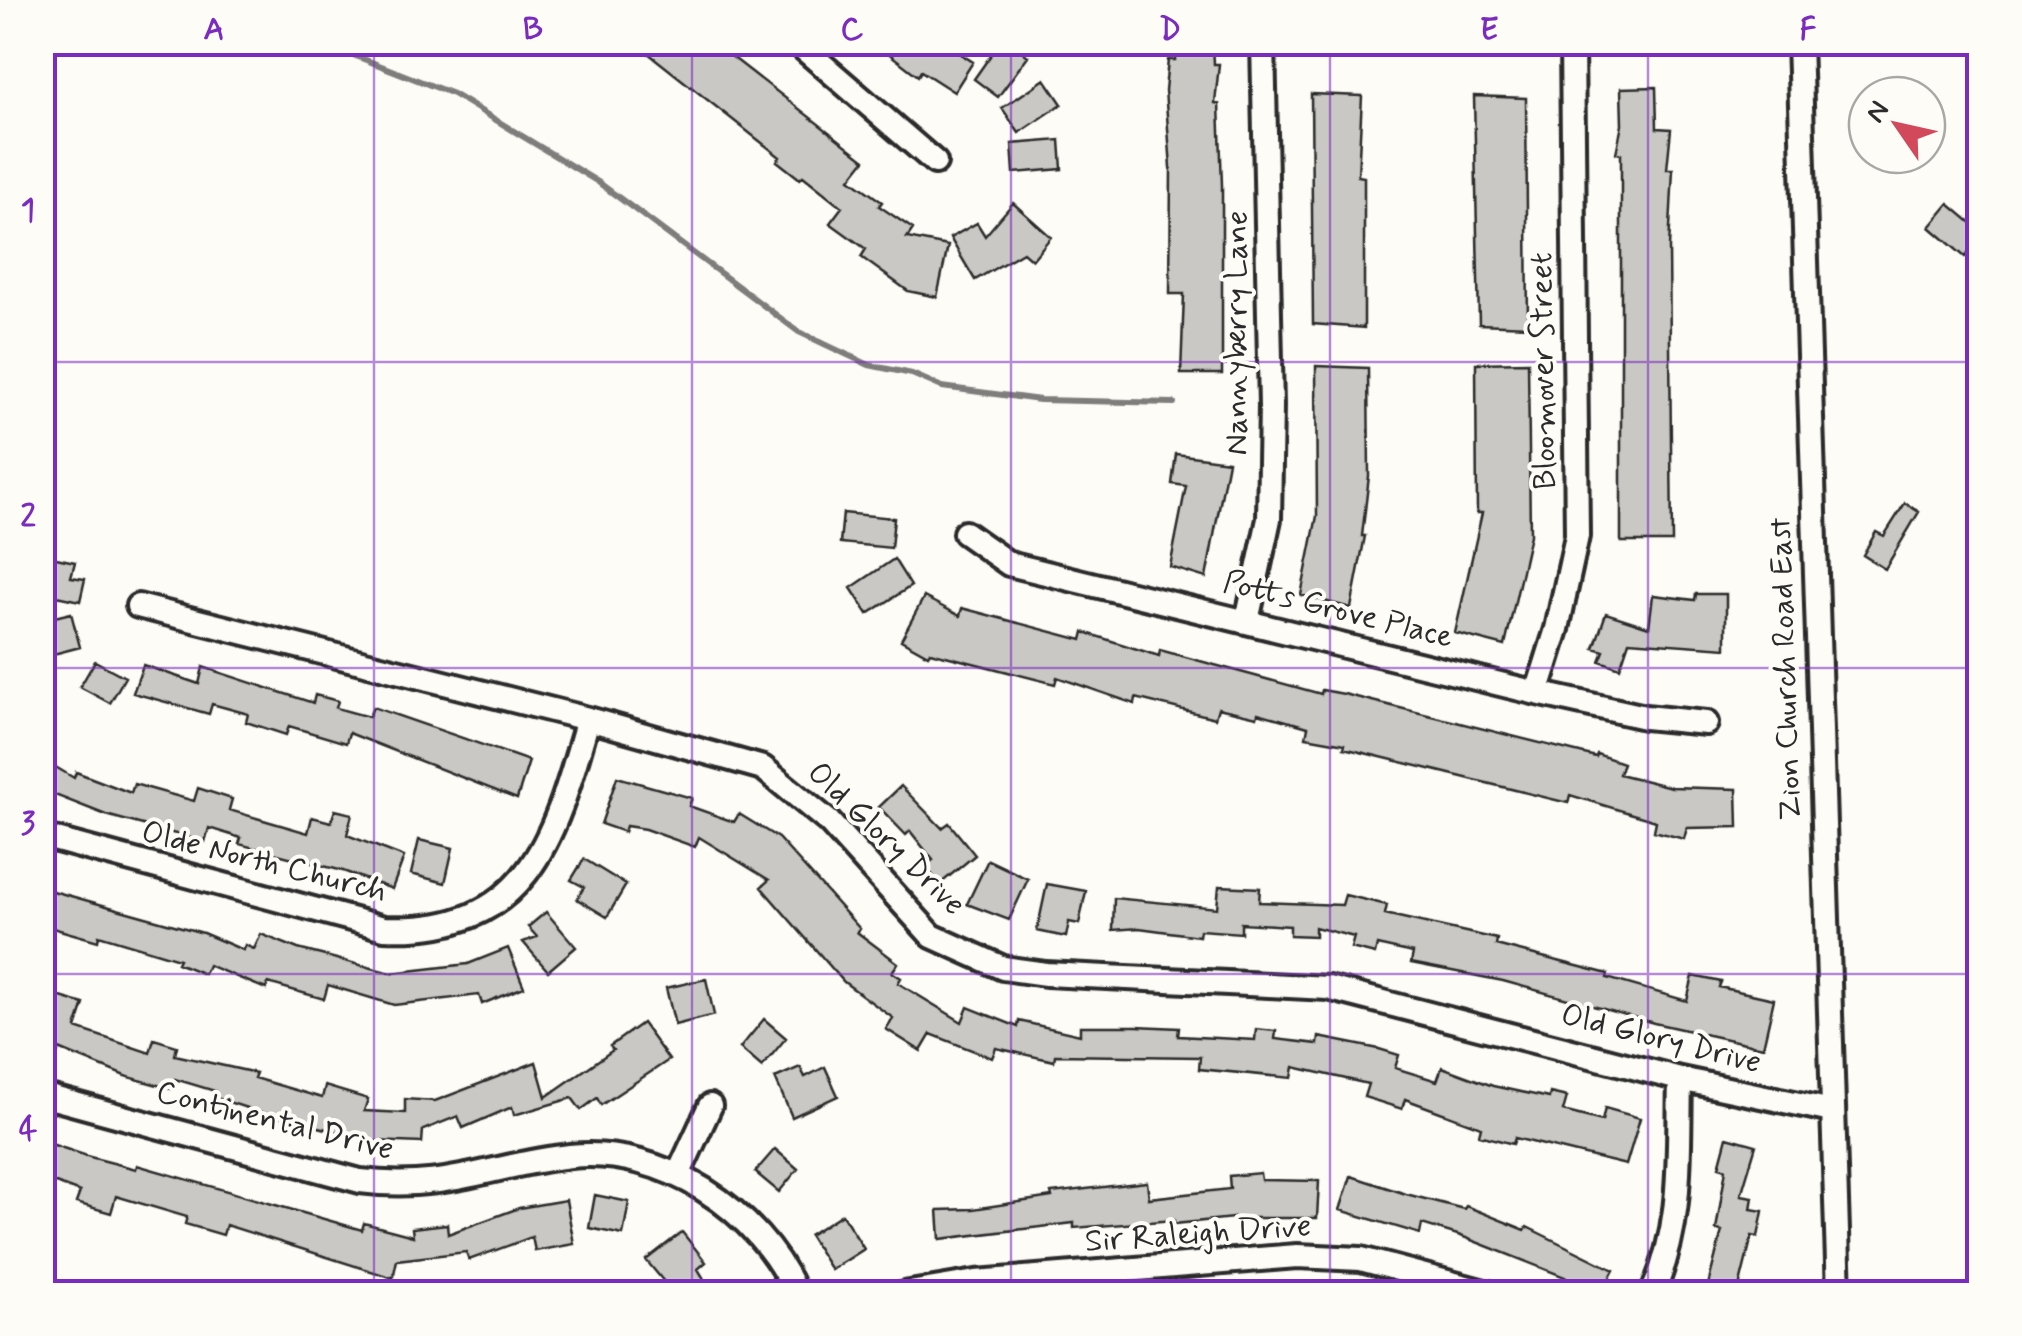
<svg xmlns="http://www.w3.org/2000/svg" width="2022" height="1336" font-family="Mynerve,sans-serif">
<rect width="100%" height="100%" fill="#fdfcf7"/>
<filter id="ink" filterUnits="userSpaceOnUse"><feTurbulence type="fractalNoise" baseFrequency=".01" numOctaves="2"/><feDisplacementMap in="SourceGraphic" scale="20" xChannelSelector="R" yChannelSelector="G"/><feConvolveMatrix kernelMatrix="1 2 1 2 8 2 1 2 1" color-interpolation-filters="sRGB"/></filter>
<g filter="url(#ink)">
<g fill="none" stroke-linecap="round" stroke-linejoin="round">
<path stroke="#7e7d7b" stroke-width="6" d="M320 42 453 94 598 182 799 332 869 365 912 374 942 387 1040 400 1174 403"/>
</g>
<path fill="#c9c8c4" stroke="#2b2b2b" stroke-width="2.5" d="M634 42H713L865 160 850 179 882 202 879 206 913 229 907 238 948 246 937 297 908 291 861 257 866 249 830 223 842 207 803 176 800 179 777 161 780 157Z
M874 42H942L973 62 954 92 921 71 918 76Z
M1000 42H1010L1028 56 998 97 974 79Z
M1175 42H1213L1214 64H1219L1215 103 1219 104 1222 185V374H1181L1184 294H1170L1171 167 1165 90 1168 60H1175Z
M1045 79 1062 104 1019 133 1002 108Z
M1656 87 1657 128 1671 129 1667 169H1673L1669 248 1672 542H1621V154L1616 153 1622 125 1621 88Z
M1311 94 1362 96 1358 176 1364 177V328L1313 324Z
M1474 96 1526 98 1528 326 1479 324Z
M1060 140 1062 169 1014 173 1012 144Z
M1013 203 1051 237 1032 260 1023 252 975 280 950 238 977 223 985 236Z
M1949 204 1980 230V240L1965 257 1930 227Z
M1528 362 1530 535 1505 646 1455 633 1482 513H1477L1476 363Z
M1316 366 1368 368 1369 476 1362 536H1365L1351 608 1301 595 1317 516Z
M1176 454 1228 461 1206 578 1170 567 1186 486 1172 484Z
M1905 503 1919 512 1885 569 1863 555 1876 532 1884 536Z
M843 513 894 518 891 548 840 543Z
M42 555 75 562 71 577 85 579 80 601 42 593Z
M894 559 911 586 868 614 851 588Z
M1696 594H1726V648L1629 641 1620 668 1600 661 1604 651 1594 648 1606 613 1649 627 1653 595 1695 600Z
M924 597 960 616 962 608 1082 640 1084 632 1159 656 1160 650 1321 694 1322 690 1344 694 1596 757 1597 754 1623 763 1619 774 1671 787 1737 789 1738 827 1687 828 1684 839 1654 831 1656 821 1570 795 1568 803 1344 748 1345 744 1306 737 1308 727 1258 713 1257 717 1218 708 1215 718 1136 698 1135 704 1057 677 1055 684 930 652 928 655 901 640Z
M71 613 80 647 46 656 42 620Z
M95 661 125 677 110 703 80 687Z
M143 665 199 684 203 667 313 703 315 695 338 701 336 708 369 717 373 707 529 761 517 799 349 733 346 743 289 726 286 735 246 722 248 714 212 704 209 714 133 693Z
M42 759 74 778 76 772 131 793 134 784 194 801 198 788 232 799 229 810 308 833 312 817 331 822 335 810 352 814 347 835 404 857 392 889 343 871 239 844 241 838 209 828 205 842 106 815 42 790Z
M617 777 692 798 689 806 734 822 739 814 778 838 860 929 857 932 898 963 892 972 901 978 898 983 962 1022 968 1007 1018 1027 1019 1021 1080 1035V1026H1136L1179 1028 1178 1036 1255 1040 1256 1029 1276 1031 1275 1039 1318 1044 1319 1037 1379 1049 1399 1055 1395 1068 1437 1081 1442 1067 1493 1086 1549 1098 1550 1093 1567 1097 1563 1111 1602 1121 1605 1108 1640 1118 1626 1165 1515 1138 1513 1144 1479 1135 1481 1127 1405 1099 1402 1109 1364 1097 1368 1084 1294 1067 1292 1078 1199 1069 1200 1057 1055 1055 1054 1061 996 1048 992 1058 931 1034 921 1051 886 1029 893 1018 844 982 761 887 769 880 699 837 695 847 645 829 626 826 624 832 601 824Z
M901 786 942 828 949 823 975 855 940 884 925 866 933 860 910 831 906 835 879 807Z
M419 840 453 848 445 883 411 874Z
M584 859 626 885 607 917 577 899 584 887 571 880Z
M988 860 1028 879 1009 920 967 904Z
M1047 884 1086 891 1079 924 1069 922 1066 937 1037 931Z
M1219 886 1260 888 1259 902 1342 905 1345 895 1387 905 1385 914 1497 939 1496 945 1608 974 1607 978 1687 1001 1693 976 1721 982 1719 987 1774 999 1763 1047 1654 1023 1503 981 1411 963 1413 953 1377 945 1375 954 1351 948 1354 937 1315 927V936L1290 935V926L1241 923V933L1200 930 1199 936 1139 928 1113 930 1114 898 1217 908Z
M42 888 203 933 243 950 245 945 254 949 261 934 298 949 391 973 468 964 508 948 524 987 482 1004 479 995 394 1005 328 985 324 999 268 983 266 989 208 965 204 974 177 963 179 959 99 935 98 941 42 925Z
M546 912 576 947 548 971 523 942 537 937 528 927Z
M706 979 714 1015 675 1025 666 988Z
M54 995 84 1004 76 1028 150 1053 154 1039 177 1046 175 1055 256 1073 254 1078 322 1098 325 1086 368 1099 364 1111 405 1113V1099L435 1101 536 1062 546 1097 613 1050 610 1046 642 1023 669 1060 601 1105 597 1098 581 1110 572 1098 514 1115 512 1107 463 1128 458 1116 423 1130 422 1143 373 1141 256 1111 213 1097 215 1091 175 1079 172 1089 125 1076 59 1049 48 1081 42 1080V1030Z
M764 1019 786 1038 762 1067 740 1048Z
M800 1067 805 1077 825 1067 838 1096 792 1117 775 1078Z
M1727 1137 1756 1145 1741 1195 1753 1197 1751 1209 1763 1211 1758 1237 1752 1236 1738 1292 1708 1285 1722 1231 1716 1230 1726 1169 1719 1167Z
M42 1141 90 1157 136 1169 137 1165 362 1230 364 1223 413 1236 412 1228 447 1224 448 1234 519 1208 566 1200 574 1244 535 1251 532 1237 469 1260 466 1252 397 1260 393 1278 226 1225 223 1235 185 1224 187 1217 116 1196 111 1213 76 1203 80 1192 42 1178Z
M775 1149 798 1169 779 1192 755 1172Z
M1260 1173 1261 1180 1319 1181 1317 1218H1233L1174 1224V1220L1074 1228V1223L940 1239 938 1210 973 1209 1052 1197 1051 1193 1147 1182 1149 1198 1230 1189 1229 1176Z
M1351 1176 1406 1194 1464 1209 1466 1206 1525 1230 1527 1227 1614 1270 1601 1294H1591L1565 1277 1461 1236 1422 1224 1420 1234 1340 1210Z
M595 1195 629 1202 623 1235 589 1228Z
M842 1214 864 1249 831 1270 809 1235Z
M682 1232 706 1262 698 1269 713 1294H674L646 1260Z"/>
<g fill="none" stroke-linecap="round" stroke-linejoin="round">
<g stroke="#2b2b2b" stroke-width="30">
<path id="minor" d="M796 42 935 162
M1799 42 1839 1294
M965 533 1009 564 1537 693 1645 717 1706 723
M138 606 588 719 763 768 829 822 932 936 1003 968 1046 974 1328 988 1680 1079 1832 1111
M1247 621 1269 519 1271 406 1263 42
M1537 693 1557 629 1577 536 1572 42
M42 836 384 928C529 935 554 838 588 719
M42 1095 360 1181C445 1192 490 1165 570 1156 662 1146 760 1210 796 1294
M678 1175 710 1106
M904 1294 976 1282 1297 1256 1361 1259 1492 1294
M1652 1294C1684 1224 1678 1153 1680 1079"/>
</g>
<use href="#minor" stroke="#fdfcf7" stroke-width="22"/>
</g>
</g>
<path fill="none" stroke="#7b2cbf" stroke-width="2.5" stroke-opacity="0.55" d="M374 42V1294M692 42V1294M1011 42V1294M1330 42V1294M1648 42V1294M42 362H1980M42 668H1980M42 974H1980"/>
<g text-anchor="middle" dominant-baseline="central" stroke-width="8" stroke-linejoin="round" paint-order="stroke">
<g font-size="32" fill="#2b2b2b" stroke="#fdfcf7">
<text transform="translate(1237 333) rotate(-90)">Nannyberry Lane</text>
<text transform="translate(1544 371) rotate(-91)">Bloomover Street</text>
<text transform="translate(1338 610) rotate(14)">Potts Grove Place</text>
<text transform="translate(1786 669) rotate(-92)">Zion Church Road East</text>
<text transform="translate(886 839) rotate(44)">Old Glory Drive</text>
<text transform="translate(264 862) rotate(14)">Olde North Church</text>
<text transform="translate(1661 1039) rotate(14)">Old Glory Drive</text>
<text transform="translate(275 1121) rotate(14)">Continental Drive</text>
<text transform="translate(1198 1234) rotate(-4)">Sir Raleigh Drive</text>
</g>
</g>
<rect width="2022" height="1336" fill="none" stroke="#fdfcf7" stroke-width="110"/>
<g transform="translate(1897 125) rotate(304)"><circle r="48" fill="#fdfcf7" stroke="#a9a8a5" stroke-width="2.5"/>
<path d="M0-8L18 38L0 25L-18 38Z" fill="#d1495b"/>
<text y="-15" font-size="28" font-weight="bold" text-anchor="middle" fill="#2b2b2b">N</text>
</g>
<rect x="55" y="55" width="1912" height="1226" fill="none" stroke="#7b2cbf" stroke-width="4"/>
<g font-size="32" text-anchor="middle" font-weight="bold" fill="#7b2cbf">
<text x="214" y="39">A</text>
<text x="533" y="39">B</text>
<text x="852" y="39">C</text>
<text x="1170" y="39">D</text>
<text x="1489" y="39">E</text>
<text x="1808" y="39">F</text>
<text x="28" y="220">1</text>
<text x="28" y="526">2</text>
<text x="28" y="833">3</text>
<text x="28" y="1139">4</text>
</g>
</svg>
